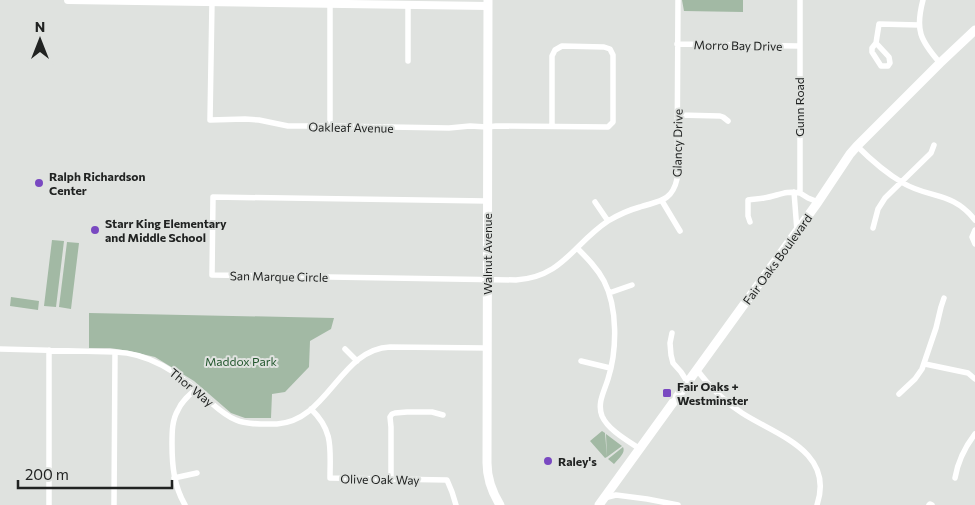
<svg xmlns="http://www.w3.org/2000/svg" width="975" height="505" font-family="Commissioner,sans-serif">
<rect width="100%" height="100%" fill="#dfe2df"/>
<path fill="#a2b9a4" d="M682 0H743V12L684 11Z
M52 240 64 241 56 307 44 306Z
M67 242 79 243 71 309 59 307Z
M11 297 39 301 38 310 10 306Z
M89 313 334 318 331 329 310 341 309 367 285 392 272 394 271 418H245L231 413 194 381 155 357 129 351 110 348H89Z
M602 431 605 433 607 457 605 458 590 441Z
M606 434 622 446 607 457Z
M623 447C626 453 618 459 614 464L608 459Z"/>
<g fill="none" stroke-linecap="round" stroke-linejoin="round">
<path stroke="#fff" stroke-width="5.5" d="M800 0V193L808 198 818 202
M923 0C915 30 920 40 940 63
M212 2 210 120 245 119 259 120 288 126H330L449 128 470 126 487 127 496 126 608 127 613 122V55L610 49 604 47 562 46 555 50 552 56V126
M876 43 889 57 890 63 888 66H881L872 52V48Z
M876 43 879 24 919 25
M677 44 799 46
M408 61V5
M678 115 720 116 723 117 728 121
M330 126V4
M857 146C871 160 886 173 903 183 930 199 952 191 975 220
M794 192 797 231
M487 201 213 197 212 275 516 280C563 277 573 244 608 221 618 215 629 210 640 207 658 201 672 202 677 179L678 0
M662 201 680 231
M595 202 608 221
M750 222 748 216V200C753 199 759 199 764 198 778 196 785 190 800 193
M873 228 878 209 885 198 931 153 934 145
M975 230 972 237 975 244
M577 248C587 258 597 268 604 281 618 308 617 351 608 379 604 392 597 403 602 416 608 430 628 441 640 449
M609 293 632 285
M672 333 670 343 671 355 673 363 681 372 688 383
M0 349 115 352C150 353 178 373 202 395 213 404 223 415 236 420 248 425 264 424 277 424 328 421 340 349 390 347L487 348
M345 349 357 361
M581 361 610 368
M925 364 968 373 975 379
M697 370C709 386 725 402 742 413 776 435 835 451 817 505
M899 394 915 379 922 369 936 328 941 307 944 298
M311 409C334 431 330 449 330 478L447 480 452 492 456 505
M174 478 197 473
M955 478C958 461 965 447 975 434
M391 479V427L390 417 392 414 395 413 407 412H432L443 415
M604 498 616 495 647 499 678 505
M49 505V350
M114 505 115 352
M185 505C174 486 172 466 172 444 172 432 172 420 178 410 182 401 189 395 196 389
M929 505 930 504 932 505"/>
<path stroke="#fff" stroke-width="8" d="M68 0 488 6"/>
<path stroke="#fff" stroke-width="9" d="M488 0 487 463C487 478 492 492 500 505"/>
<path stroke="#fff" stroke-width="9" d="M599 505 818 202 850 154 857 146 940 63 975 30"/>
</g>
<g fill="#7949c1" stroke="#dfe2df" stroke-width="2">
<circle cx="39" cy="183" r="5"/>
<circle cx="95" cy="230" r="5"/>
<rect x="662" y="388" width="10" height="10" rx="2.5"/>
<circle cx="548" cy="461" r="5"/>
</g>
<g text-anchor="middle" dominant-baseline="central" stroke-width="4" stroke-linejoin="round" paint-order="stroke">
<g font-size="12" fill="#212322" stroke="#dfe2df">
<text transform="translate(738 45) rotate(1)">Morro Bay Drive</text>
<text transform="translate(799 107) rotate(-90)">Gunn Road</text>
<text transform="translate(351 127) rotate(1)">Oakleaf Avenue</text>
<text transform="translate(677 143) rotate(-89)">Glancy Drive</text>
<text transform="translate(487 254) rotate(-90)">Walnut Avenue</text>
<text transform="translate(777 259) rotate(-54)">Fair Oaks Boulevard</text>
<text transform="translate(279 276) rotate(1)">San Marque Circle</text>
<text transform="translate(192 387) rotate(39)">Thor Way</text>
<text transform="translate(380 479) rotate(1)">Olive Oak Way</text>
</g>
<g font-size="12" font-weight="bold" fill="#212322" stroke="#dfe2df" text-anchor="start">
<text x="49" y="176">Ralph Richardson<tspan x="49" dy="14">Center</tspan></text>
<text x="105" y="223">Starr King Elementary<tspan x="105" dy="14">and Middle School</tspan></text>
<text x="677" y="386">Fair Oaks +<tspan x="677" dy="14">Westminster</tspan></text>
<text x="558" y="461">Raley's</text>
</g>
<g font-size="12" fill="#22562d" stroke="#dfe2df">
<text x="241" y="361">Maddox Park</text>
</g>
</g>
<g transform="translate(40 40)" stroke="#dfe2df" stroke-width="4" paint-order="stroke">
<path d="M0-4L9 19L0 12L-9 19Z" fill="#212322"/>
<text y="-8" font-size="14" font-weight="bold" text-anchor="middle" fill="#212322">N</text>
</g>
<path d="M18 480v8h154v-8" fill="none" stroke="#212322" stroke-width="2.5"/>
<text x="25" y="480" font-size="15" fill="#212322" stroke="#dfe2df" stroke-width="4" paint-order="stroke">200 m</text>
</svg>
